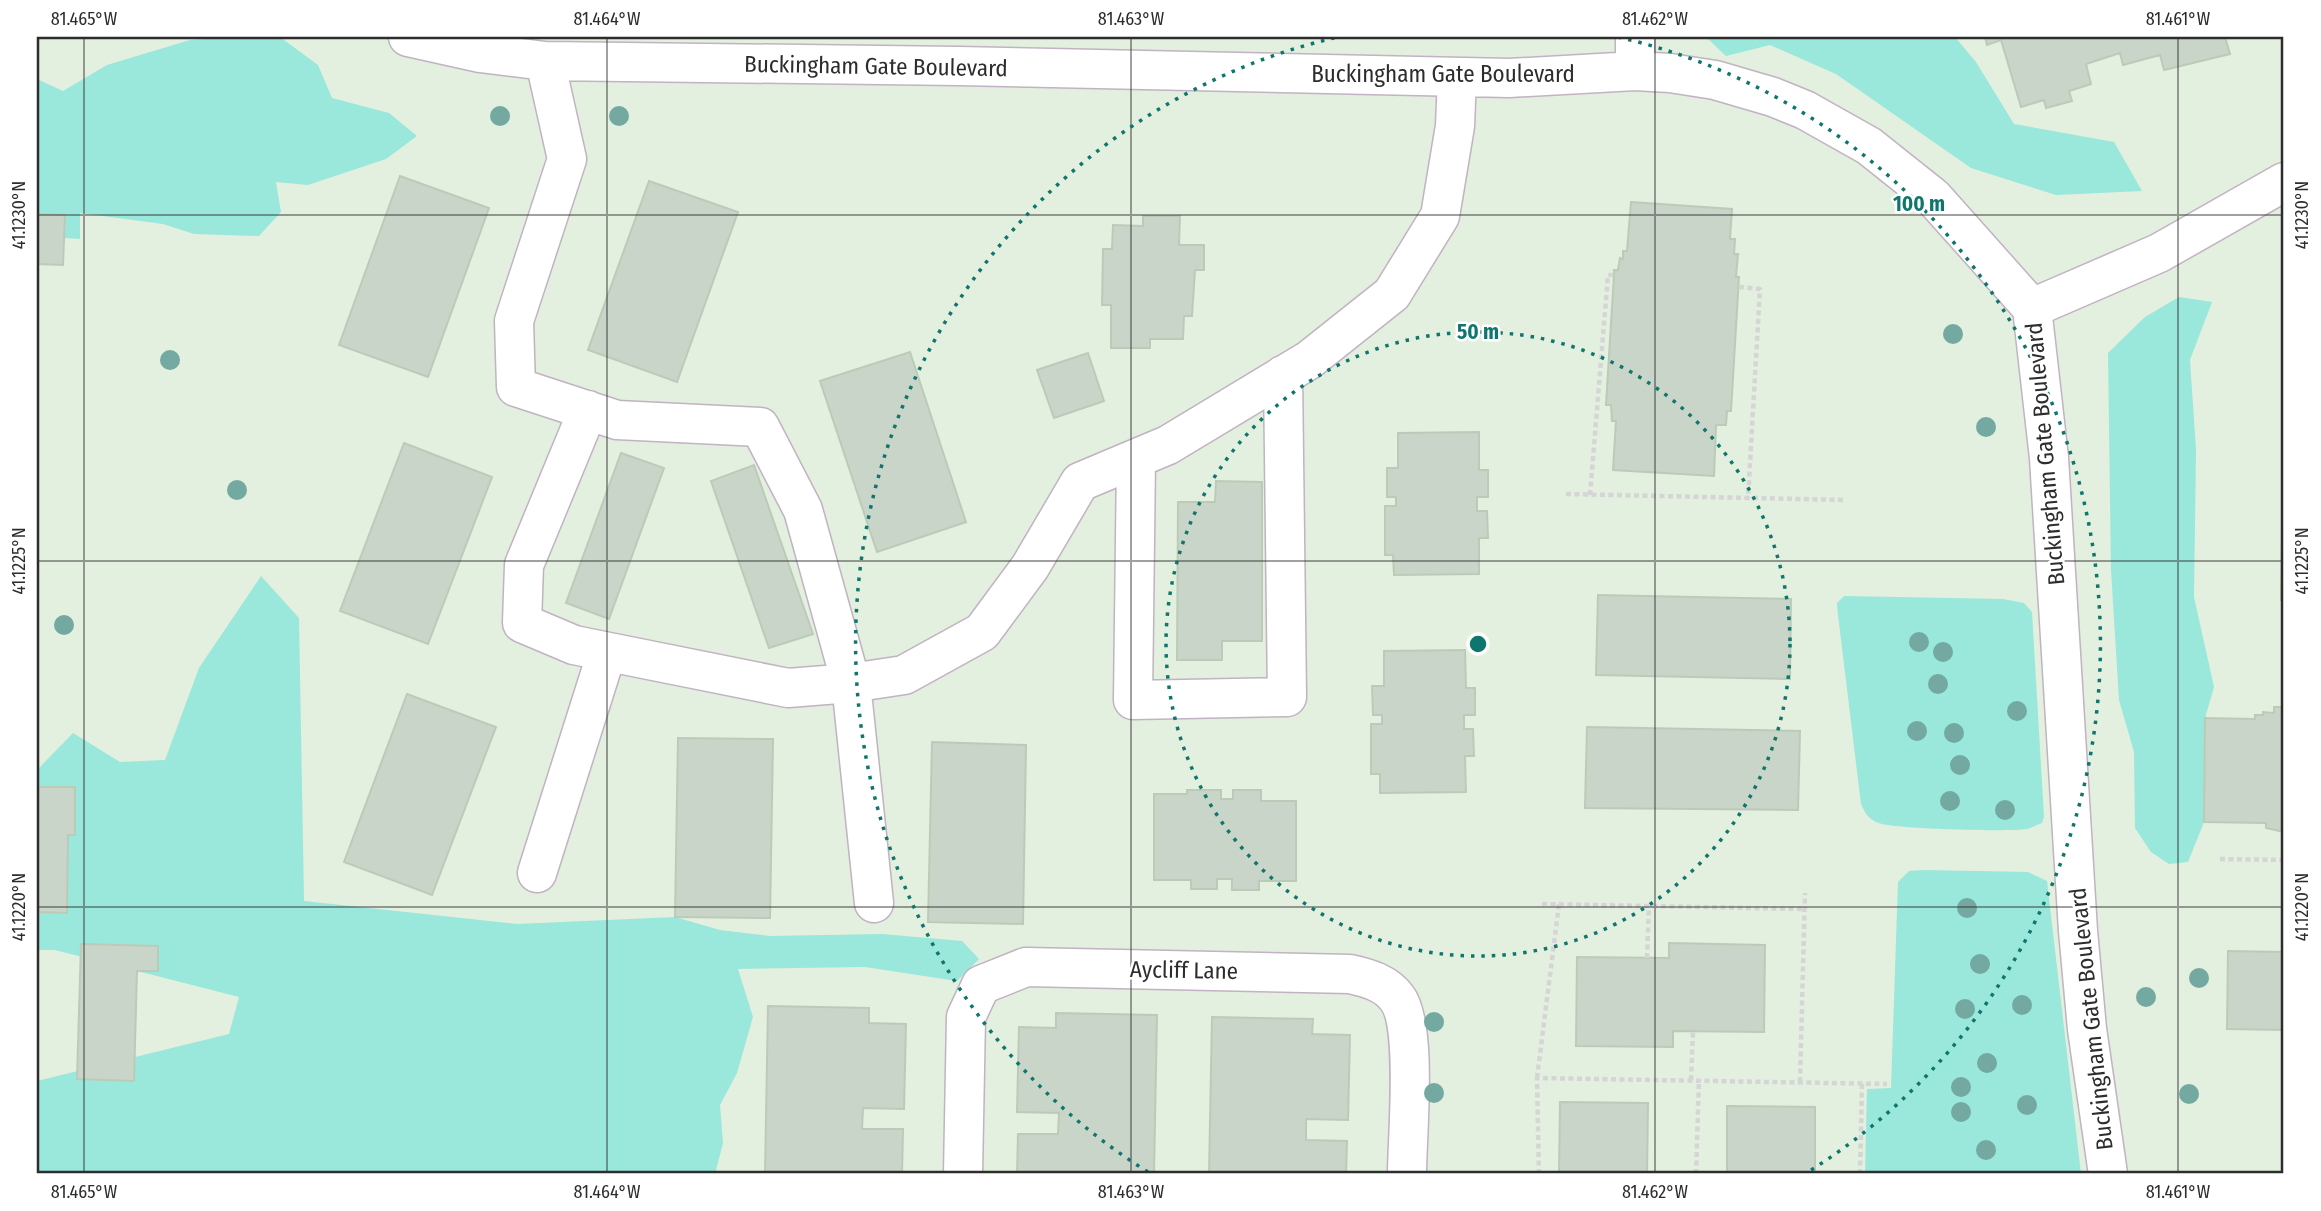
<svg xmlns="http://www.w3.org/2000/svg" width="2321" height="1211" font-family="'Fira Sans Condensed',sans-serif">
<rect width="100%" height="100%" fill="#e3efdf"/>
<path fill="#9ae7dc" d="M240 37H280L318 65 332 98 389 113 417 136 386 159 308 185 276 182 281 212 259 236 194 234 163 224 80 213V239L37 236V79L63 91 107 65 190 40Z
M1706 37H1955L1976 62 2014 124 2114 142 2142 191 2056 195 1971 168 1836 74 1770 45 1726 56Z
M2179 297 2212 302 2190 360 2196 450 2194 597 2214 687 2205 718 2204 822 2188 862 2169 864 2151 852 2135 828 2134 752 2119 700 2111 570 2108 353 2145 317Z
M261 576 299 618 304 901 517 924 675 917 720 930 770 936 882 934 962 941 979 959 957 981 865 967 738 969 753 1017 737 1073 720 1105 723 1143 715 1174H37V1081L229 1034 239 997 55 950H37V770L73 733 120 762 165 760 199 668Z
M1844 596 2003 599 2024 603 2032 612 2044 817 2042 823C2037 825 2031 828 2026 829 2011 832 1892 829 1879 823 1869 820 1865 813 1861 804L1838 615 1837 603Z
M1924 870 2028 872 2047 881 2081 1174H1865L1867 1089 1891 1088 1898 882 1909 871Z"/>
<path fill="#c9d5c8" stroke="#bccbb8" stroke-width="2" d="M1985 37H2225L2230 54 2164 70 2160 55 2123 65 2120 53 2086 64 2091 84 2069 91 2072 101 2046 108 2044 100 2021 107 2001 40 1987 45Z
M400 176 489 208 428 377 339 345Z
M649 181 738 212 677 382 588 350Z
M1631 202 1732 209 1730 239H1735L1734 254H1738L1736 277H1739L1731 411H1727L1726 425H1716L1714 476 1613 470 1616 421H1612L1611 405H1606L1614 275V270H1618L1620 258 1623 259V251H1627Z
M37 214 65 215 63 265 37 264Z
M1143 216H1180L1179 245H1204V270H1195L1192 316H1184L1183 339H1150V348H1111V305H1102L1103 249H1112L1113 225 1143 226Z
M910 352 966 522 877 552 820 381Z
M1088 353 1104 401 1054 418 1037 370Z
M2284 390V600H2281Z
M1479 432V470H1488V497H1477V511H1487L1488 538H1479V574L1394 575 1393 555H1385V506H1396V497H1387V468H1398V433Z
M404 443 492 477 428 644 340 611Z
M621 453 664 468 609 619 566 603Z
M754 465 813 634 769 648 711 481Z
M1216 481 1262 482V641H1222V660H1177L1178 502H1215Z
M1598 595 1791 599 1790 679 1596 675Z
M1465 650 1466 688H1475V715H1464V729H1473L1474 756H1465L1466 792 1380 793V774H1371V724H1382V715H1373L1372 686H1384V651Z
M407 694 496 727 432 895 344 862Z
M2274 707H2284V832L2266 828V823L2204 822 2205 718 2255 719V715H2263V712L2274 713Z
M1587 727 1800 731 1798 810 1585 808Z
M678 738 773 739 770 918 675 917Z
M932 742 1026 745 1023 924 928 922Z
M37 787H75V835H68L67 913 37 912Z
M1187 790H1221V799H1233V790H1261V801H1296V881H1259V890H1232V879H1217V889H1191V880H1154V794H1187Z
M1669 943 1765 945 1764 1032 1673 1031V1047L1576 1046 1577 957 1669 958Z
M81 944 158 946V971H137L134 1081 77 1079Z
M2228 951 2284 952V1030L2227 1029Z
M768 1006 869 1008V1023L906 1024 904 1109 863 1108 862 1129H903L902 1174H765Z
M1056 1013 1157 1015 1154 1174H1017L1018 1134H1058L1059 1113 1017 1112 1019 1027 1056 1028Z
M1212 1017 1313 1019 1312 1034 1350 1035 1348 1120 1306 1119V1140L1347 1141 1346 1174H1209Z
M1560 1102 1648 1103 1647 1174H1559Z
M1727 1106 1815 1107V1174H1727Z"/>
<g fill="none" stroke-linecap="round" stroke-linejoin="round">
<g stroke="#c1b3c1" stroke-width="41">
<path id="minor" d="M408 37 480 53 545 61 959 66 1509 78 1635 71 1670 73 1715 80 1773 97 1805 110 1869 146 1933 197 2032 308 2049 458 2078 931 2087 1029 2108 1174
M1635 37V71
M545 61 567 159 514 321 516 387 617 420 760 427 803 510 851 683 904 675 982 632 1030 567 1080 482 1168 445 1309 360 1392 294 1440 216 1455 126 1457 77
M2032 308 2159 253 2284 182
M588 410 524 565 522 623 574 645 788 688 851 683 874 903
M1136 459 1133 700 1287 697 1283 375
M537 873 607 652
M963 1174 966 1017 981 985 1026 967 1350 974C1368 978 1386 983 1397 998 1418 1025 1407 1137 1407 1174"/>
</g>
<path stroke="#d5d5d5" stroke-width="4.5" stroke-dasharray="5 3.5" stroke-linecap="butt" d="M1739 287 1760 289 1748 498
M1566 494 1846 500
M1590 495 1608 275H1614
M2220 859 2284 860
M1542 904 1804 909
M1647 958 1649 906
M1537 1078 1559 904
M1691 1080 1693 1031
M1800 1082 1805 893
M1539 1174 1537 1078 1887 1084
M1696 1174 1699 1080
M1860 1174 1862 1083"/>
<use href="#minor" stroke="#fff" stroke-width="38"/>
</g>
<g fill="#73a9a1">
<circle cx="500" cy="116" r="10"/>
<circle cx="619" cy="116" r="10"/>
<circle cx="1953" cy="334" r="10"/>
<circle cx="170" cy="360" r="10"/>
<circle cx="1986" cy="427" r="10"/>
<circle cx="237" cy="490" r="10"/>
<circle cx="64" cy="625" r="10"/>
<circle cx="1919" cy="642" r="10"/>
<circle cx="1943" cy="652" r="10"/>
<circle cx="1938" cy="684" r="10"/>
<circle cx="2017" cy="711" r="10"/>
<circle cx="1917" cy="731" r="10"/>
<circle cx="1954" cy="733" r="10"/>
<circle cx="1960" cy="765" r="10"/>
<circle cx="1950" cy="801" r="10"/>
<circle cx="2005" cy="810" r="10"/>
<circle cx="1967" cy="908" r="10"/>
<circle cx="1980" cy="964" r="10"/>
<circle cx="2199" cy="978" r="10"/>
<circle cx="2146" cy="997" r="10"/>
<circle cx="2022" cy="1005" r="10"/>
<circle cx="1965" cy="1009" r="10"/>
<circle cx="1434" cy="1022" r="10"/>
<circle cx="1987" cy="1063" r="10"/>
<circle cx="1961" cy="1087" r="10"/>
<circle cx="1434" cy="1093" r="10"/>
<circle cx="2189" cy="1094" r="10"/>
<circle cx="2027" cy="1105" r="10"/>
<circle cx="1961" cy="1112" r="10"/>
<circle cx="1986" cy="1150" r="10"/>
</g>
<path fill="none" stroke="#2d2d2d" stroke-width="2" stroke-opacity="0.45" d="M84 37V1174M607 37V1174M1131 37V1174M1655 37V1174M2178 37V1174M37 215H2284M37 561H2284M37 907H2284"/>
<g fill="none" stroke="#0f766e" stroke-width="3.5" stroke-dasharray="3.5 7">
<circle cx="1478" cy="644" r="312"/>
<path d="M1148 1172A623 623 0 0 1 1338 37M1618 37A623 623 0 0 1 1808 1172"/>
</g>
<g text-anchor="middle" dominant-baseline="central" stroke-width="5" stroke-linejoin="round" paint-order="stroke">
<g font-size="23" fill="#2d2d2d" stroke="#fff">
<text transform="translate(876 66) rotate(1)">Buckingham Gate Boulevard</text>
<text x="1443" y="74">Buckingham Gate Boulevard</text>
<text transform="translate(2045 454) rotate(-95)">Buckingham Gate Boulevard</text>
<text transform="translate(1184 970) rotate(1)">Aycliff Lane</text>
<text transform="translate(2091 1019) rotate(-96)">Buckingham Gate Boulevard</text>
</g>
</g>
<circle cx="1478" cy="644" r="10" fill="#0f766e" stroke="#fff" stroke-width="3.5"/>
<g font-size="21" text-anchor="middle" font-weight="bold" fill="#0f766e" stroke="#fff" stroke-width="5" stroke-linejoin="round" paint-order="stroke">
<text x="1919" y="211">100 m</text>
<text x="1478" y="339">50 m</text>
</g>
<rect width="2321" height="1211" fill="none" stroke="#ffffff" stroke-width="77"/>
<rect x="38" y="38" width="2244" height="1134" fill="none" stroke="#2d2d2d" stroke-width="2.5"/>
<g font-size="18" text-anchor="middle" fill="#2d2d2d">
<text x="84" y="25">81.465°W</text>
<text x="607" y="25">81.464°W</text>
<text x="1131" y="25">81.463°W</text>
<text x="1655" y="25">81.462°W</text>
<text x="2178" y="25">81.461°W</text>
<text transform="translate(19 215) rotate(-90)" y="6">41.1230°N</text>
<text transform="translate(2302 215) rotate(-90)" y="6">41.1230°N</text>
<text transform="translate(19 561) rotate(-90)" y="6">41.1225°N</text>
<text transform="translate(2302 561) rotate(-90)" y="6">41.1225°N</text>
<text transform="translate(19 907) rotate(-90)" y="6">41.1220°N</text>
<text transform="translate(2302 907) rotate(-90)" y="6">41.1220°N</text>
<text x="84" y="1198">81.465°W</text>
<text x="607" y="1198">81.464°W</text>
<text x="1131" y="1198">81.463°W</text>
<text x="1655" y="1198">81.462°W</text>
<text x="2178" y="1198">81.461°W</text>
</g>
</svg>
